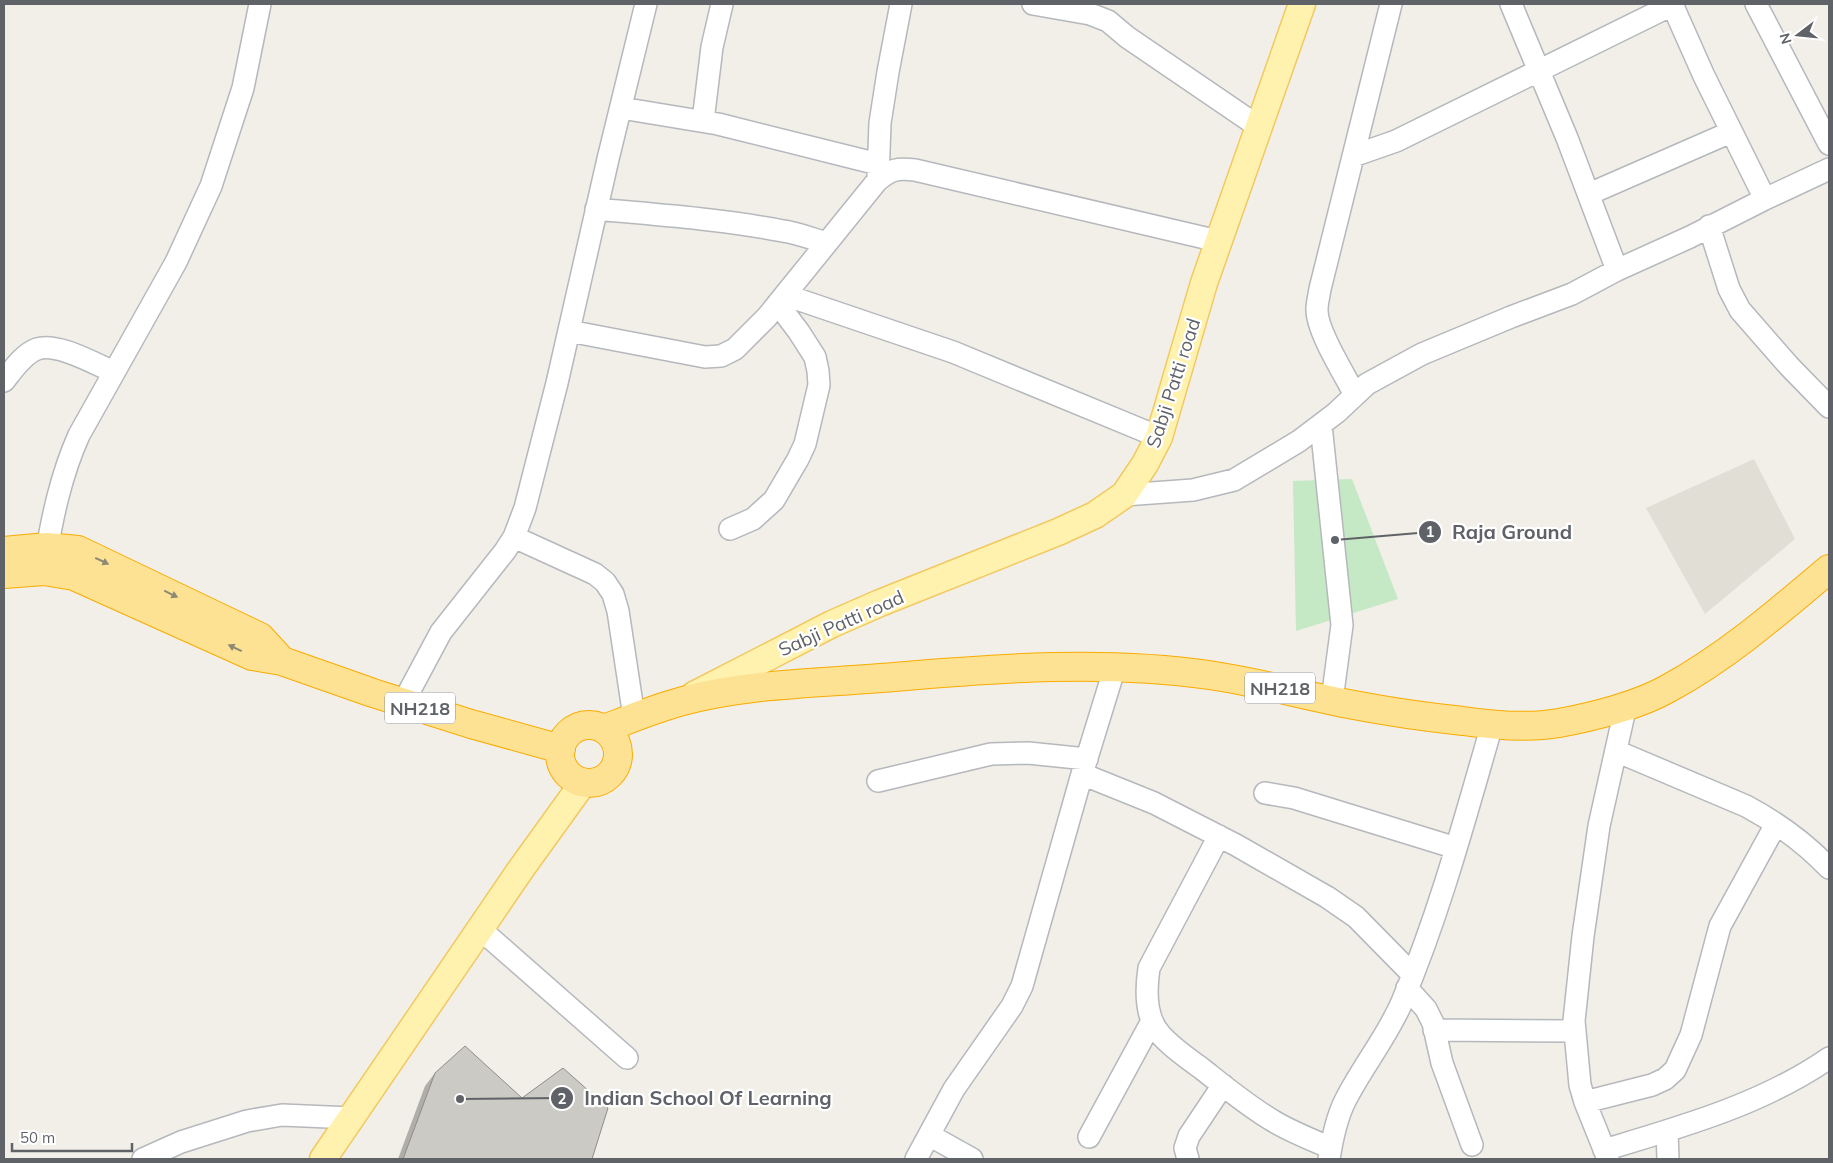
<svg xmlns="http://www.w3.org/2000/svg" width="1833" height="1163" font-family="Mulish,sans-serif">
<rect width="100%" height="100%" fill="#f1efe8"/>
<path fill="#e1ded6" d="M1754 459 1795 539 1705 614 1646 508Z"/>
<path fill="#c5e8c5" d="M1352 479 1398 599 1296 631 1293 481Z"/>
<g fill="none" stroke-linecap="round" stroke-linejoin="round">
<g stroke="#b5b8bc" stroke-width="24">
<path id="minor" d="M1033 4 1090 14 1108 21 1127 37 1259 127
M1511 4 1567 138 1617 270
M1672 4 1704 76 1765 199
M1756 4 1829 144
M621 108 718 124 878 164
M703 121 712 47 722 4
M1353 156 1396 141 1674 4
M878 178 880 123 888 72 901 4
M1589 194 1731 132
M596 209C659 215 721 219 783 231 798 233 812 239 827 243
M1709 226 1729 289 1740 310 1789 366 1829 407
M785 295 953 352 1159 437
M569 331 705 357 721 356 735 349 767 317 877 181C891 169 897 168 915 170L1218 241
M4 381C12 371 23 354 37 349 57 342 95 364 114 372
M1355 395C1345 375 1316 330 1317 309 1317 303 1319 296 1320 289L1391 4
M1321 425 1342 625 1332 700
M1124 495 1193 490 1234 480 1299 441 1336 413 1367 384 1422 354 1511 317 1572 294 1617 270 1690 237 1765 199 1829 169
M730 529 753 519 774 500 798 459 805 444 819 385 818 371 815 357 799 332 778 304
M514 537 595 574 605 582 613 594 618 611 634 717
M45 561C52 518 61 475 79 435L176 262 211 186 243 88 260 4
M403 703 441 632 505 551 514 537 525 508 557 383 608 159 646 4
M1616 751 1746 806C1776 822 1805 843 1829 868
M1082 774 1154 803 1236 845 1327 897 1356 917 1413 975
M878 781 991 754 1028 753 1087 759
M1265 793 1294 798 1456 848
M1219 836 1149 968C1146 988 1145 1017 1160 1034 1171 1047 1187 1058 1201 1068 1225 1087 1249 1107 1275 1122 1292 1132 1312 1140 1331 1148
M480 929 627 1058
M1407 988 1426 1009 1433 1023 1442 1063 1472 1145
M1434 1030 1574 1031
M1585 1102 1652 1085 1665 1079 1675 1070 1691 1035 1720 926 1776 824
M1667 1131 1668 1159
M929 1135 972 1159
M1089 1137 1152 1021
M1604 1150C1681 1127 1763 1104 1829 1058
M143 1159 181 1142 247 1121 282 1115 351 1118
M916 1159 954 1089 1012 1006 1022 986 1082 774 1115 667
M1188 1159 1185 1148 1189 1136 1223 1085
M1329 1159C1332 1140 1336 1119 1345 1101 1362 1067 1387 1037 1402 1002 1440 912 1465 818 1492 725
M1608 1159 1585 1102 1580 1085 1574 1021 1583 936 1599 826 1626 705"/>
</g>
<g stroke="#f2c960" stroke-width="29">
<path id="major" d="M694 695 832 624 880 603 1058 532 1095 515 1124 495 1145 464 1159 437 1204 283 1302 4
M323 1159 521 869 583 783"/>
</g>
<g stroke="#f9ab00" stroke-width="30">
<path id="highway" d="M4 551 47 547 78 550 260 637 282 661
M4 574 44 571 74 576 252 656 282 661 373 693 471 724 561 749
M560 754a29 29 0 1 1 58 0a29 29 0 1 1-58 0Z
M604 729C630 719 656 708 683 701 747 683 827 683 894 677 999 668 1105 660 1209 675 1258 682 1306 696 1354 705 1390 712 1426 717 1463 721 1491 725 1531 728 1559 723 1592 717 1640 705 1669 688 1728 656 1779 611 1829 569"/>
</g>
<use href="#minor" stroke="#fff" stroke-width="21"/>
<use href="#major" stroke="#fff2af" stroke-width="26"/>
<use href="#highway" stroke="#fde293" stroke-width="28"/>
</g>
<path fill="#afaea9" d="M435 1073 522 1098 592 1159H398L425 1086Z"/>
<path fill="#cccac5" stroke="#8f8d8a" d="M465 1046 522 1098 563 1068 608 1108 592 1159H403L435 1073Z"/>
<defs><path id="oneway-solid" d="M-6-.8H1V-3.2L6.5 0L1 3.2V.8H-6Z" transform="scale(1.25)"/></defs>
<g fill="#8e8975">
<use href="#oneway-solid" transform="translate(102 561) rotate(25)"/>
<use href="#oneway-solid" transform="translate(171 594) rotate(26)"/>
<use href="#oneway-solid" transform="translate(235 648) rotate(-155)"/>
</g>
<g text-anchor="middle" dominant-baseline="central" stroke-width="4.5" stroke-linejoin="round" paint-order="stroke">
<g fill="#fff" stroke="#8f9295" stroke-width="1">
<rect x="1245" y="672.5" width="70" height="31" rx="4"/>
<rect x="385" y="692.5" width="70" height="31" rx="4"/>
</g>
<g font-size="18" font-weight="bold" fill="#5f6368">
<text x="1280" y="688">NH218</text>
<text x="420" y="708">NH218</text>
</g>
<g font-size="19" fill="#5f6368" stroke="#fff">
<text transform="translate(1173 383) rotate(-72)">Sabji Patti road</text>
<text transform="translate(841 623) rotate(-24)">Sabji Patti road</text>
</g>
</g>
<path fill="none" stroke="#5f6368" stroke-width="2" d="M1335 540L1430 532M460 1099L562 1098"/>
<g fill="#5f6368" stroke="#fff" stroke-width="2">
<circle cx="1335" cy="540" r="5"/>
<circle cx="460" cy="1099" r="5"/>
<circle cx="1430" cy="532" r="12"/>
<circle cx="562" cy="1098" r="12"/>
</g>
<g font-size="15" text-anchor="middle" font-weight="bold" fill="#fff">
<text x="1430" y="537">1</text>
<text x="562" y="1104">2</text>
</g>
<g font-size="20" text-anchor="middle" font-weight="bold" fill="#5f6368" stroke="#fff" stroke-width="4.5" stroke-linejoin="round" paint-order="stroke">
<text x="1512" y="539">Raja Ground</text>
<text x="708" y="1105">Indian School Of Learning</text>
</g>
<rect width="1833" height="1163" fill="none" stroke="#5f6368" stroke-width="10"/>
<g transform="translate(1798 35) rotate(254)" stroke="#ffffff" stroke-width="4" paint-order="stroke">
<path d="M0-4L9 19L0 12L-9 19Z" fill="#5f6368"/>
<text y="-8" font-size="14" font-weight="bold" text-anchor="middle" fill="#5f6368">N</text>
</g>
<path d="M12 1143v8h120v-8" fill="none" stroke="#5f6368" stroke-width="2.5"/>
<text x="20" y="1143" font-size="15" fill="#5f6368" stroke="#ffffff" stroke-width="4" paint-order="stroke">50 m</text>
</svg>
